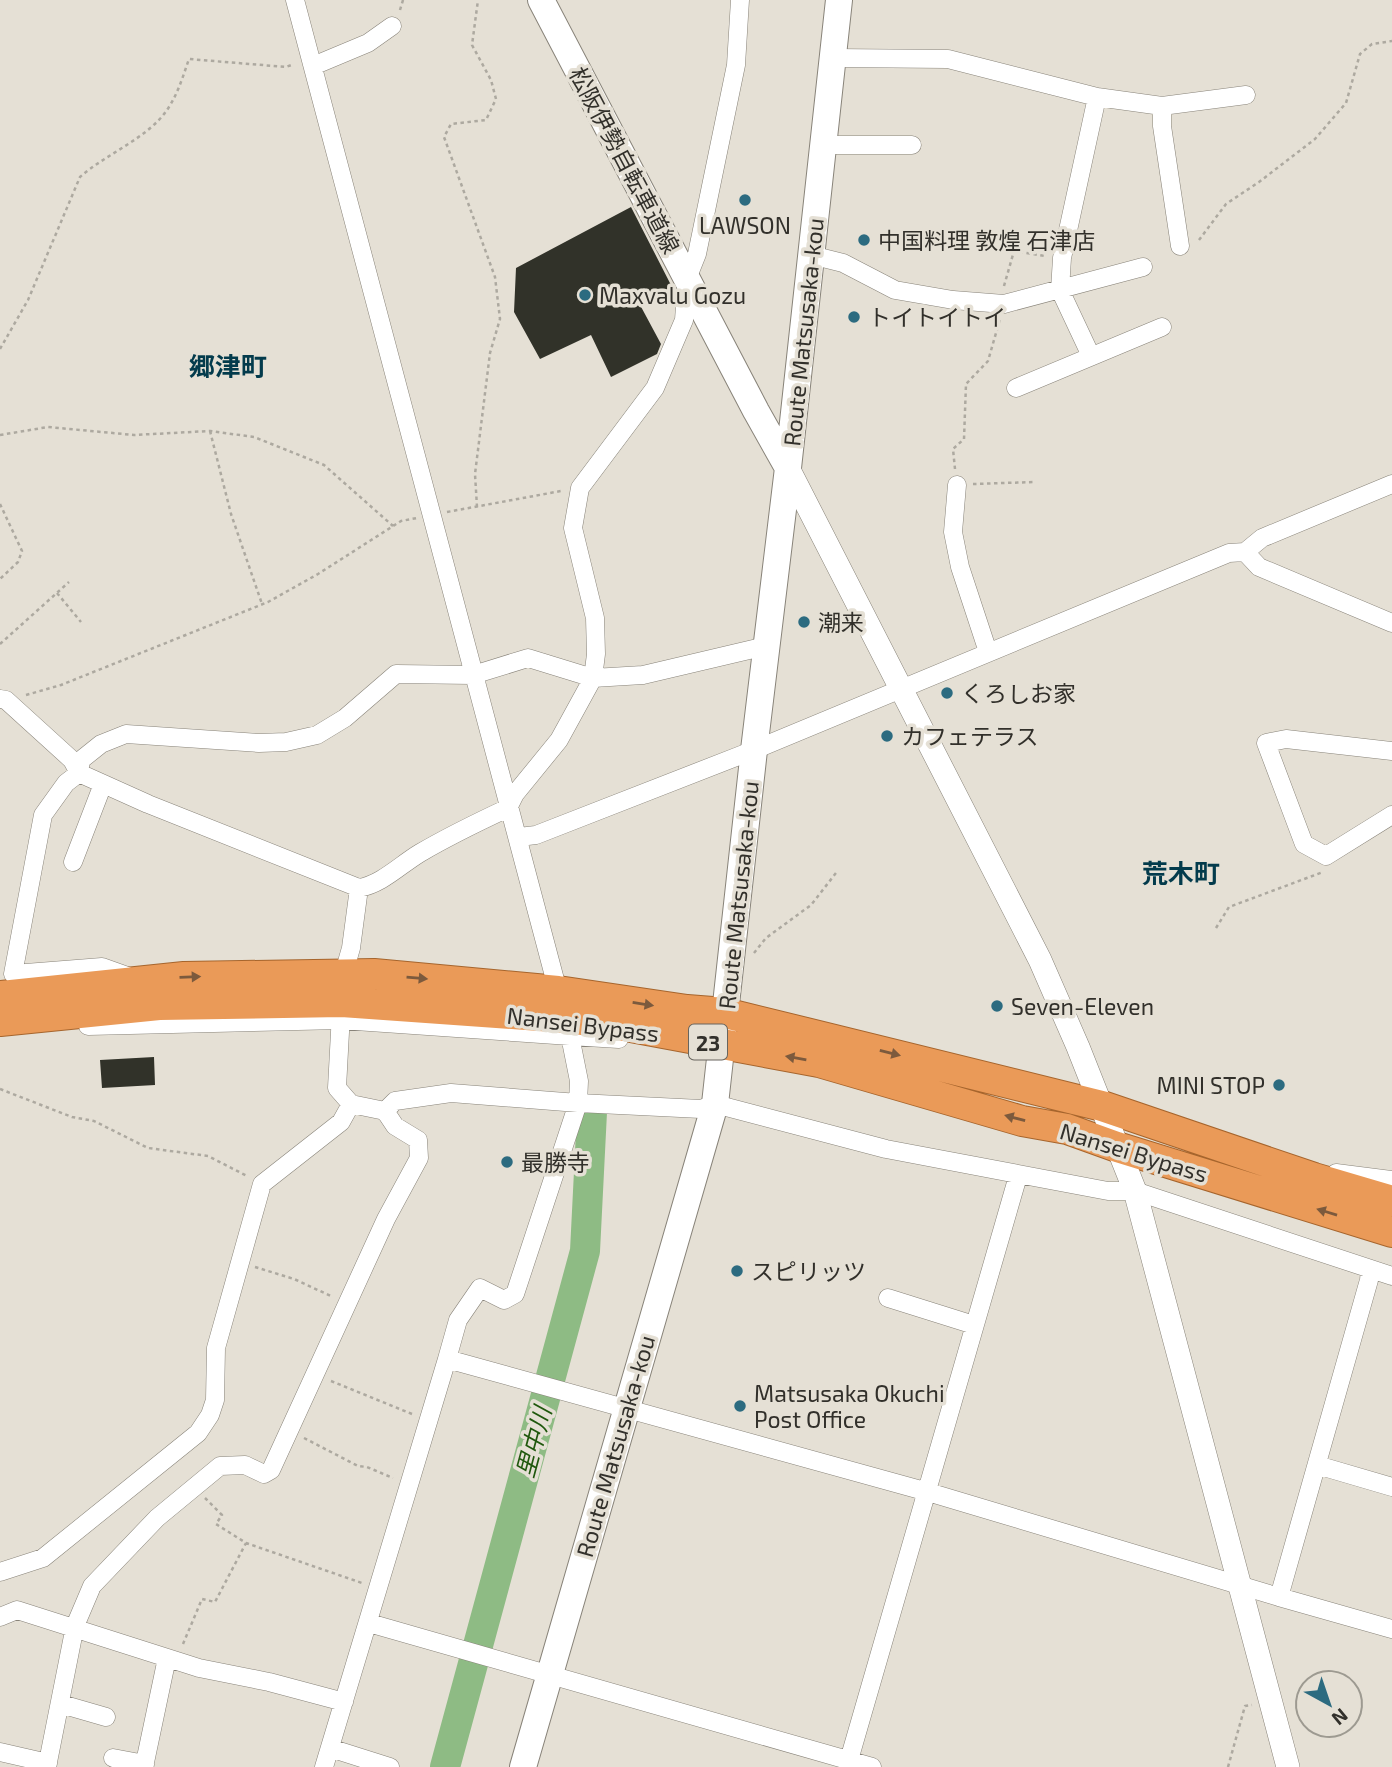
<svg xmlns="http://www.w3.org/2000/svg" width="1392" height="1767" font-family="'Exo 2','Noto Sans JP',sans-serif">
<rect width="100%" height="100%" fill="#e5e0d5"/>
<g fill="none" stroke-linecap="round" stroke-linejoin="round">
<path stroke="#8ebb84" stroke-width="30" d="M445 1767 585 1251 592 1112"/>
</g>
<path fill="#313229" d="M631 207 672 287 639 303 661 344 657 354 611 377 591 335 540 359 514 312 516 268Z
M154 1057 155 1085 102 1088 100 1060Z"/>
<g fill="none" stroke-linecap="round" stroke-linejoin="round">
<g stroke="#888379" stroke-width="19">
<path id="minor" d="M295 0 558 991
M833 58 948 59 1097 97 1162 106 1246 95
M313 66 368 43 392 26
M1162 106V126L1180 246
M823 145H912
M811 255 843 263 895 290 953 300 1004 304 1143 267
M1091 356 1060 290 1062 258 1097 97
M1016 388 1162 327
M957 485 953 532 960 567 988 652
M1245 552 1259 567 1392 623
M0 699 6 700 72 760 79 773 148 804 359 888C382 884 400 865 420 853 449 836 478 822 508 808L515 794 559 740 593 678 596 654 595 618 573 528 580 488 655 388 684 320 687 279 697 254 736 65 740 0
M1392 751 1286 739 1266 743 1304 844 1326 856 1392 815
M519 837 536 835 754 750 1229 553 1245 552 1262 538 1392 484
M73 862 103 784
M130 977 102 967 13 974 43 815 66 783 79 773 81 760 101 744 126 734 259 743 286 742 317 735 345 718 396 674 473 675 528 658 593 678 643 675 766 646
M88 1026 341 1020 570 1036
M385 1111 395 1101 451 1093 578 1103 701 1109 715 1104 886 1149 1108 1191H1135L1392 1276
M1336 1173 1392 1180
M888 1298 974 1325
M447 1359 458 1320 480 1288 504 1300 515 1294 578 1103 579 1081 570 1036 619 1039
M1317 1465 1392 1487
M0 1572 43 1558 198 1433 210 1415 215 1400 216 1348 262 1184 341 1122 351 1104
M1279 1597 1392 1629
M0 1617 17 1610 199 1668 269 1682 344 1702
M369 1623 872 1767
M61 1704 106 1717
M330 1748 390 1767
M0 1752 48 1763
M113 1758 145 1764
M47 1767 75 1626 92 1586 157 1518 220 1466 245 1465 264 1474 271 1470 386 1219 419 1158 418 1140 395 1126 385 1111 351 1104 337 1088 343 976 351 948 359 888
M144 1767 167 1658
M324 1767 447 1359 928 1492 1279 1597 1369 1280 1370 1269
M847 1767 1018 1176"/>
</g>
<g stroke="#888379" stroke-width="24">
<path id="tertiary" d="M788 468 1040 960 1078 1047 1135 1191 1288 1767"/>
</g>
<g stroke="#888379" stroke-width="28">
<path id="secondary" d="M541 0 756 411 788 468
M523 1767 715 1104 754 750 788 468 839 0"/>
</g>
<g stroke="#a6652d" stroke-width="32">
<path id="trunk" d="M0 996 184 977 374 974 558 991 687 1010 725 1013 1102 1106 1314 1178 1392 1201
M0 1021 159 1005 342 1002 567 1018 631 1027 819 1062 1022 1121 1067 1129 1117 1147 1392 1232"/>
</g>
<path stroke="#ada9a0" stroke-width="2.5" stroke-dasharray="3.5 3.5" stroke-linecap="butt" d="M400 10 403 0
M1199 240 1226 204 1259 182 1315 139 1346 103 1360 54 1372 44 1392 41
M1004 286 1014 251 1045 256
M0 349 28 300 80 177C106 154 148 138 167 110 178 94 183 76 189 59L286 67 294 64
M210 431 231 514 262 604
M0 435 48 427 134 435 210 431 254 437 324 465 393 526
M955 469 953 449 964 439 966 384 988 361 1000 319
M973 484 1035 482
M0 504 22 551 18 562 0 579
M477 507 475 474 490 353 500 319 495 277 444 137 451 124 486 120 496 99 491 80 472 45 478 0
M447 512 561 491
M57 593 81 622
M0 644 69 582
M26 695 61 685 268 602 318 574 401 521 417 518
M1216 928 1229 907 1323 872
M754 953 766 938 811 905 836 873
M0 1089 72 1117 94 1121 148 1148 208 1156 247 1176
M255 1267 294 1279 333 1297
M331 1381 412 1414
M304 1438 358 1466 367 1467 393 1478
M205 1498 222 1515 216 1524 246 1543 362 1583
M183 1644 202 1599 215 1602 246 1543
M1228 1767 1245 1706 1252 1705"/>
<use href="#minor" stroke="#fff" stroke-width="18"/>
<use href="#tertiary" stroke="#fff" stroke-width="23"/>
<use href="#secondary" stroke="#fff" stroke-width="26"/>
<use href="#trunk" stroke="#ea9a58" stroke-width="30"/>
</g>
<defs><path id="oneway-solid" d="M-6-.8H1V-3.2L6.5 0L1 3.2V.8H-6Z" transform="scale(1.75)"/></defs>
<g fill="#7c5a3d">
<use href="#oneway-solid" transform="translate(190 977) rotate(-2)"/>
<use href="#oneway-solid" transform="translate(417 978) rotate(5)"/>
<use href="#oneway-solid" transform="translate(643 1004) rotate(9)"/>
<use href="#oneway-solid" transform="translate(890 1053) rotate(14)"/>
<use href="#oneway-solid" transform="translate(796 1058) rotate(-170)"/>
<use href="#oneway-solid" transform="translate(1015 1118) rotate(-165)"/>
<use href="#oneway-solid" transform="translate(1327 1212) rotate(-163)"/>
</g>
<g fill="#2c6b80" stroke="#e5e0d5" stroke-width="2.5">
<circle cx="745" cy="200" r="7"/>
<circle cx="864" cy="240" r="7"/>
<circle cx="585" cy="295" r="7"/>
<circle cx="854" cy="317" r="7"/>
<circle cx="804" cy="622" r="7"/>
<circle cx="947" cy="693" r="7"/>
<circle cx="887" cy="736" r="7"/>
<circle cx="997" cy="1006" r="7"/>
<circle cx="1279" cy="1085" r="7"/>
<circle cx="507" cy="1162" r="7"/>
<circle cx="737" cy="1271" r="7"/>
<circle cx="740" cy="1406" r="7"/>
</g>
<g text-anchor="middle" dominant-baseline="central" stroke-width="7" stroke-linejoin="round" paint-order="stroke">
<rect fill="#e5e0d5" stroke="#68655e" stroke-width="2" x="689" y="1024.5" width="38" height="35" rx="5"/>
<g font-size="21" font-weight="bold" fill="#32302b">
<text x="708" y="1042">23</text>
</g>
<g font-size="23" fill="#32302b" stroke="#e5e0d5">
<text transform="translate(625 160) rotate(62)">松阪伊勢自転車道線</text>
<text transform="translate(803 332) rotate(-84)">Route Matsusaka-kou</text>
<text transform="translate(738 895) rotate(-84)">Route Matsusaka-kou</text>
<text transform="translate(583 1024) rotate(7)">Nansei Bypass</text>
<text transform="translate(1134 1152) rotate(17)">Nansei Bypass</text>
<text transform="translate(615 1446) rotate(-74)">Route Matsusaka-kou</text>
</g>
<g font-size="23" fill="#32302b" stroke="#e5e0d5" text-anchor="start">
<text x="745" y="225" text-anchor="middle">LAWSON</text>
<text x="878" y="240">中国料理 敦煌 石津店</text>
<text x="599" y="295">Maxvalu Gozu</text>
<text x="868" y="317">トイトイトイ</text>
<text x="818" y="622">潮来</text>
<text x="961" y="693">くろしお家</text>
<text x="901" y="736">カフェテラス</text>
<text x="1011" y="1006">Seven-Eleven</text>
<text x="1265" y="1085" text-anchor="end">MINI STOP</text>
<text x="521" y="1162">最勝寺</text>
<text x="751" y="1271">スピリッツ</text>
<text x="754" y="1393">Matsusaka Okuchi<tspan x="754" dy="26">Post Office</tspan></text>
</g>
<g font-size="24" font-style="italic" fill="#1f580d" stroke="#e5e0d5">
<text transform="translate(533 1442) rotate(-75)">里中川</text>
</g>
<g font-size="26" font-weight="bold" fill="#033b4c" stroke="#e5e0d5">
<text x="228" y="365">郷津町</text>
<text x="1181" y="872">荒木町</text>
</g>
</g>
<g transform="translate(1329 1704) rotate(140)"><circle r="33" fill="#e5e0d5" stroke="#9d9a91" stroke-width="2"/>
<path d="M0-5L12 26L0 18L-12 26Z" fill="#2c6b80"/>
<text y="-10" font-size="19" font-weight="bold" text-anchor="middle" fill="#32302b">N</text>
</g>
</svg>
